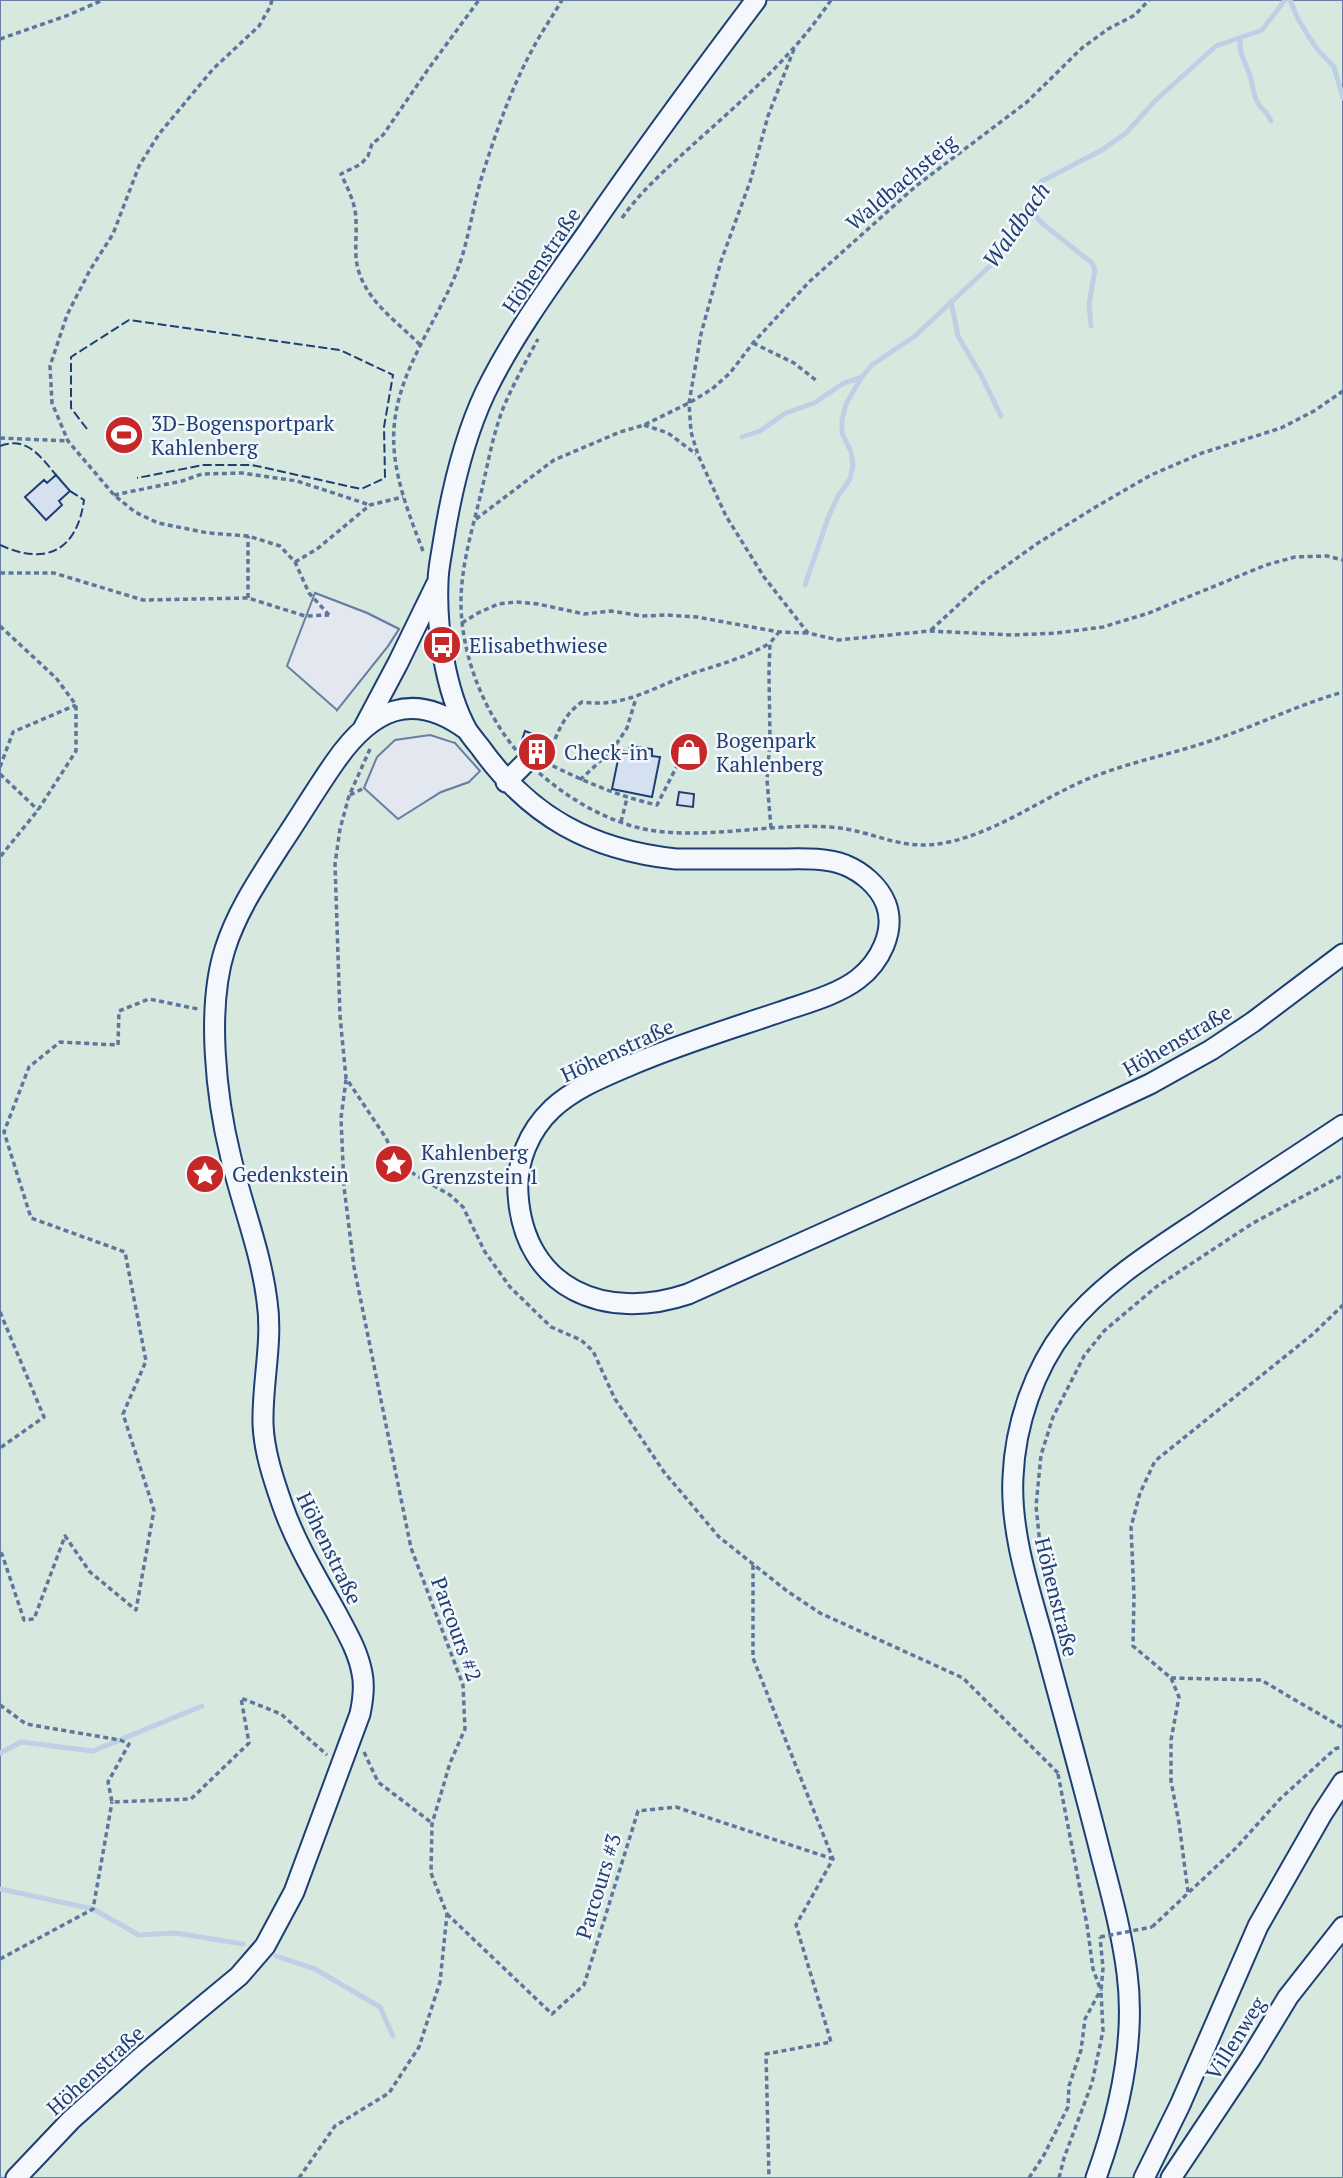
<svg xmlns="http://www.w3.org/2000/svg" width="1343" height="2178" font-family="'PT Serif',serif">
<rect width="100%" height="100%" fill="#f4f7fb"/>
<path fill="#d7e8df" stroke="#687fa3" stroke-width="2" fill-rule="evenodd" d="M0 0H1343V2178H0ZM315 593 367 613 399 629 388 646 337 710ZM455 743 465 756 469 782 441 792 398 818Z"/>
<path fill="#e3e8f0" stroke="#687fa3" stroke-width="2" d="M315 593 367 613 399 629 388 646 337 710 287 666Z
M430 735 455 743 480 771 469 782 441 792 398 819 364 788 377 757 395 740Z"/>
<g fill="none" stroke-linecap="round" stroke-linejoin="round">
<path stroke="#bed0e5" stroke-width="5" d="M1290 0 1298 19 1309 37 1318 50 1334 67 1343 98
M1241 38C1237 52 1246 62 1250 76 1253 85 1253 95 1258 103 1263 112 1266 109 1271 121
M1026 206 1043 224 1092 263 1095 270 1089 304 1091 326
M951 301 958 336 981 375 1001 416
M742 437 760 431 786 413 814 403 844 383 860 378
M805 585 828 518 838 496 850 479 853 465 851 452 842 433V420L846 404 861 378 872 365 915 336 992 264 1042 181 1102 150 1126 133 1156 100 1216 46 1262 30 1285 0
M0 1753 21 1742 93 1751 202 1706
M0 1889 93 1909 139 1935 176 1933 243 1944
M276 1956 315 1969 380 2007 393 2036"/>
</g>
<path fill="#d5e0f0" stroke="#1d3f73" stroke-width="2" d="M56 475 70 491 59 501 62 505 46 520 25 497 44 480 47 483Z
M525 731 538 736 534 748 521 743Z
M677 740 704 749 701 761 673 755Z
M630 746 652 749V756L660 757 652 797 612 789 620 750 628 752Z
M679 792 694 794 693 807 677 805Z"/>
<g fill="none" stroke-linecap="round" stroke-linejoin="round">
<g stroke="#1d3f73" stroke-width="23">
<path id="minor" d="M756 0C698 77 641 154 587 233 551 284 512 337 485 393 463 440 451 493 443 544 441 557 438 570 438 582 436 627 445 690 467 730 471 736 476 742 480 747 530 817 591 850 676 859 709 859 743 859 776 859 799 859 824 857 845 865 862 872 879 886 886 904 896 931 880 962 858 979 837 995 806 1003 780 1012 730 1029 680 1044 631 1065 603 1077 575 1088 552 1109 529 1131 516 1162 518 1194 524 1289 605 1322 688 1294L1013 1148 1150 1084 1211 1050 1253 1022 1343 954
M364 727 398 663 436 585
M506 782 526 762
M16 2178 71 2120 139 2059 239 1976 265 1946 294 1892 360 1714C363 1700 365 1687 362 1673 358 1651 347 1633 337 1614 317 1578 295 1542 282 1504 273 1478 264 1451 263 1424 262 1382 273 1342 267 1301 261 1252 242 1205 231 1158 216 1098 206 1008 225 949 237 911 259 879 280 846 299 818 316 789 335 762 371 710 412 689 467 730
M1096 2178C1119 2114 1136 2041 1127 1973 1122 1934 1112 1897 1102 1859 1084 1787 1064 1716 1045 1645 1030 1591 1010 1533 1013 1477 1015 1425 1034 1369 1066 1328 1102 1283 1152 1252 1200 1220 1247 1188 1295 1157 1343 1125
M1144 2178 1180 2105 1258 1926 1322 1814 1343 1782
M1171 2178 1251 2058 1288 1997 1343 1927"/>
</g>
<path stroke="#5e769c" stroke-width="3.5" stroke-dasharray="5 3.5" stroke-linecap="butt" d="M272 0 270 7 259 26 213 69 159 134 139 166 113 234 90 270 67 315 50 366 52 403 68 441 114 495 135 512 158 523 208 533 248 536 280 546 295 562 309 593 329 615
M0 39 66 16 103 0
M794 49 768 116 750 182 721 261 701 334 689 403 691 432 698 455 726 516 764 577 808 633 838 640 930 631 1013 635 1057 633 1103 627 1149 613 1266 565 1295 557 1327 556 1343 560
M622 218C643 188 671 165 697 141 745 98 795 54 831 0
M753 343 794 363 817 381
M420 345C399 323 371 305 360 275 353 258 357 239 356 221 356 204 348 189 341 174L361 164 368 156 372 144 383 135 429 68 479 0
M644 425 668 433 696 454
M0 438 68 441
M114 495 182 481 202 474 242 473 297 481 370 505
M476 519 554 460 620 432 644 425 689 403 712 389 730 373 753 343 809 282 916 186 1027 102 1082 48 1108 29 1135 15 1149 0
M423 551C408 512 391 470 394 428 398 372 434 326 455 276 469 243 472 207 483 173 496 132 511 89 532 50 541 33 552 17 562 0
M295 562 317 549 370 505 403 497
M0 573H54L143 600 248 598 305 616 329 615
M248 598V536
M462 623 478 613 498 604 516 602 538 604 584 614 611 611 642 616 666 615 697 617 779 632 808 633
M0 626 56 678 76 705V751L38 810 0 857
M931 630 982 583 1038 543 1094 508 1151 475 1202 453 1281 428 1314 411 1343 391
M370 749 349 796 340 829 335 864 340 1016 346 1078 386 1138 393 1153 403 1165 414 1174 450 1195 463 1207 485 1252 510 1287 551 1327 581 1340 593 1351 615 1399 664 1472 719 1537 787 1591 820 1613 963 1678 1058 1773
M516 750C482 709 460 651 461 598 462 562 473 527 481 493 488 464 493 433 504 406 514 383 526 361 538 339
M545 762C581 780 617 796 657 805L680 760
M546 763C555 740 561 716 582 702 624 708 652 688 690 674 718 665 745 658 770 643
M0 767 13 732 76 705
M539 773C574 803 619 829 666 832 720 837 775 823 830 827 875 830 900 853 949 842 998 831 1038 801 1083 781 1122 764 1164 756 1204 743 1252 728 1294 706 1343 692
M0 774 38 810
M580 780 613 749 627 728 636 698
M350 795 364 788
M621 822 627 798
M771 828 767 780 770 740 769 673 770 643 779 632
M0 1312 44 1417 0 1448
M0 1553 2 1554 24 1620 34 1619 65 1536 90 1572 136 1610 154 1510 123 1414 146 1361 125 1252 31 1218 4 1132 29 1067 60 1042 118 1045 119 1011 149 999 198 1009
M1041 1554 1036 1506 1041 1455 1053 1417 1084 1356 1104 1331 1156 1287 1253 1223 1343 1175
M753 1565V1658L833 1859 796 1925 831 2042 766 2054 769 2178
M1171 1678 1261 1680 1343 1728
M0 1705 26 1724 120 1740 129 1744 108 1782 112 1802 191 1799 249 1743 241 1698 281 1714 327 1755
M364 1752 378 1782 432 1823
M1058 1774 1087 1925 1093 1969 1101 1991
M1188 1892 1179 1823 1171 1781V1740L1179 1697 1171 1678 1133 1646 1134 1596 1131 1527 1140 1493 1155 1461 1313 1334 1343 1305
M447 1914 552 2014 584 1985 638 1811 676 1807 833 1859
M1152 1927 1236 1848 1280 1799 1335 1749 1343 1746
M0 1959 93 1909 112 1802
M299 2178 335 2126 389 2093 419 2047 440 1982 447 1914 431 1873 432 1824 450 1763 465 1729 463 1685 411 1548 354 1267 344 1187 341 1118 346 1080
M1029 2178 1044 2155 1068 2107 1069 2086 1081 2050 1085 2019 1099 1993
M1059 2178 1064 2158 1092 2083 1103 2031 1101 1991 1103 1968 1100 1937"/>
<use href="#minor" stroke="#f4f7fb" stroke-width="19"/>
<path stroke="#5e769c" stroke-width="3.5" stroke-dasharray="5 3.5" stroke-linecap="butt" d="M1100 1937 1152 1927"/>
<path stroke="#1d3f73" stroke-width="2" stroke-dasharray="9 3.5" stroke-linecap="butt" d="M87 429 71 408V357L129 320 340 350 393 375 384 427 385 478 361 489 252 465H203L137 478
M0 446C27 436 40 456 56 475
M0 545C46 566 77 551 84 500L70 491"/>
</g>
<defs>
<g id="stadium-disc" transform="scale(2.0125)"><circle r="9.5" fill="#c62828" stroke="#f4f7fb"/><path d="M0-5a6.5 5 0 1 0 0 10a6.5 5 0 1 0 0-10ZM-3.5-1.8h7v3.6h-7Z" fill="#fff"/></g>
<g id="bus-disc" transform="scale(2.0125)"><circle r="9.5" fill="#c62828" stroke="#f4f7fb"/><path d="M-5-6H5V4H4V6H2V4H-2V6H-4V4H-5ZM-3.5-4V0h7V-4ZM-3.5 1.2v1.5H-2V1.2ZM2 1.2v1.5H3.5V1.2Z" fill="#fff"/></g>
<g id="building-disc" transform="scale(2.0125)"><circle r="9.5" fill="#c62828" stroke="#f4f7fb"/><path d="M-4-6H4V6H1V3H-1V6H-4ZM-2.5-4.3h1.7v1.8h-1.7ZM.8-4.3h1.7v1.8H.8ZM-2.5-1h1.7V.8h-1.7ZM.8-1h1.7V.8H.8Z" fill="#fff"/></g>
<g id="shop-disc" transform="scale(2.0125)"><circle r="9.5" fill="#c62828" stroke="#f4f7fb"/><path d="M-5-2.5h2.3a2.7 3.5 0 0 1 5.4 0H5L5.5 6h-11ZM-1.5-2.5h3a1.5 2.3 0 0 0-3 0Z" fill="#fff"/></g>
<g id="sight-disc" transform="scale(2.0125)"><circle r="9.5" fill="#c62828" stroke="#f4f7fb"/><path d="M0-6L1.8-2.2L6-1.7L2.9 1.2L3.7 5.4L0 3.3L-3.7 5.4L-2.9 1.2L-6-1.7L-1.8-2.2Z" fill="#fff"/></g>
</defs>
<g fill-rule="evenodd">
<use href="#stadium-disc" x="124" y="435"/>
<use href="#bus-disc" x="442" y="645"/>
<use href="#building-disc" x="537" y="752"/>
<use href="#shop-disc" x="689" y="752"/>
<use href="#sight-disc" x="394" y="1164"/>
<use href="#sight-disc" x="205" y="1174"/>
</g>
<g text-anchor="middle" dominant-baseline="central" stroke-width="5" stroke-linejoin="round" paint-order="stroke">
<g font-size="21" fill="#1d3f73" stroke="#f4f7fb">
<text transform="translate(901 182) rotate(-40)">Waldbachsteig</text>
<text transform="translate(541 260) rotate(-56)">Höhenstraße</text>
<text transform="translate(1177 1040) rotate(-30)">Höhenstraße</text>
<text transform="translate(617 1050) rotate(-25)">Höhenstraße</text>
<text transform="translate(330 1548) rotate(64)">Höhenstraße</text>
<text transform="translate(1057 1597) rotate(76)">Höhenstraße</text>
<text transform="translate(457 1629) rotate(70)">Parcours #2</text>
<text transform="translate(598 1886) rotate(-73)">Parcours #3</text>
<text transform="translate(1235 2038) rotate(-58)">Villenweg</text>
<text transform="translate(95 2070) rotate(-42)">Höhenstraße</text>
</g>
<g font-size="21" fill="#1d3f73" stroke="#f4f7fb" text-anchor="start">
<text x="151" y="423">3D-Bogensportpark<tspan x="151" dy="24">Kahlenberg</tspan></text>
<text x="469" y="645">Elisabethwiese</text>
<text x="716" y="740">Bogenpark<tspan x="716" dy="24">Kahlenberg</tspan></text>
<text x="564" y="752">Check-in</text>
<text x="421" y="1152">Kahlenberg<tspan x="421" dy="24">Grenzstein 1</tspan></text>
<text x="232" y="1174">Gedenkstein</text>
</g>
<g font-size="23" font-style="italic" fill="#1d3f73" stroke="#f4f7fb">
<text transform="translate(1016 225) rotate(-55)">Waldbach</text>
</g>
</g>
</svg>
